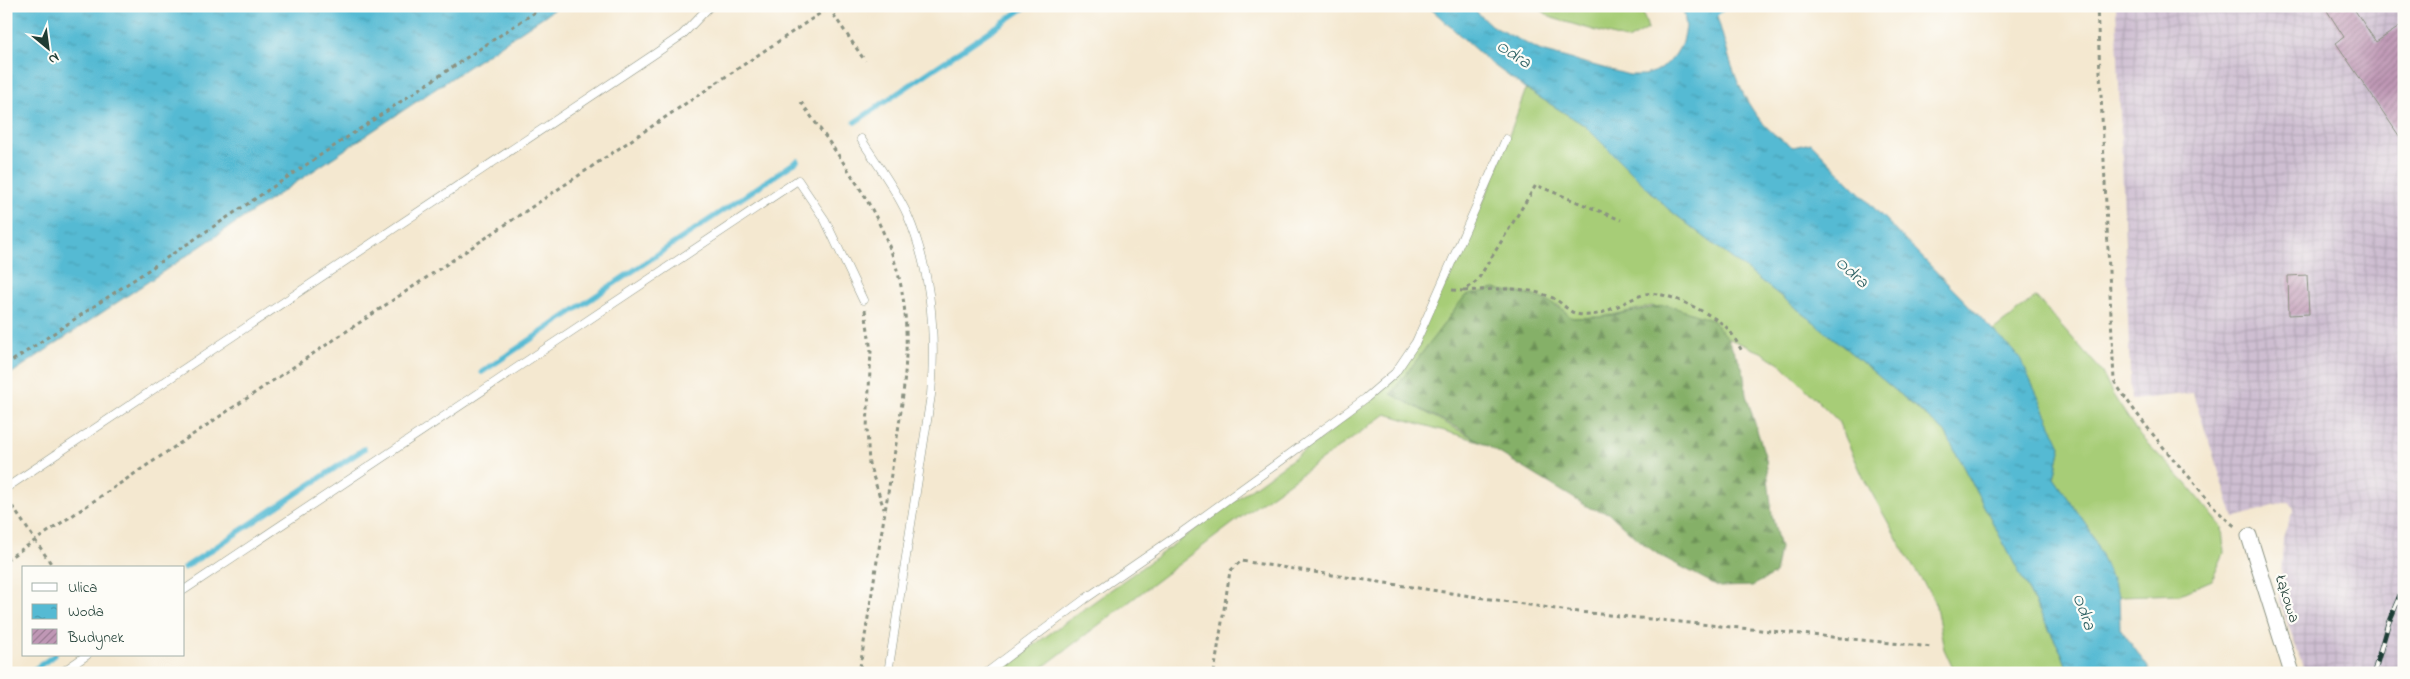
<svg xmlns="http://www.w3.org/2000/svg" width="2410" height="679" font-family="'Indie Flower',sans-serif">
<defs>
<pattern id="industrial-grid" width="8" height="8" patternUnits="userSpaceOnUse" patternTransform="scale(1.25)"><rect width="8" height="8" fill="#cebed1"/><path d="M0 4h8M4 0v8" fill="none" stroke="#b0a4b4"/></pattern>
<pattern id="forest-firs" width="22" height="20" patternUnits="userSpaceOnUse" patternTransform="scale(1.25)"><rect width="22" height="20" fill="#85b068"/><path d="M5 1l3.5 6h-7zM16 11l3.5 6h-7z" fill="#6c9056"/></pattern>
<pattern id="water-ripples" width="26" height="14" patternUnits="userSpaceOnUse" patternTransform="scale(1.25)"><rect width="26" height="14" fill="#55bad3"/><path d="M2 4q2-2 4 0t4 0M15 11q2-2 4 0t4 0" fill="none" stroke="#4698ac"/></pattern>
<pattern id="building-hatch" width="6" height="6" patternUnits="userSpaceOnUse" patternTransform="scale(1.25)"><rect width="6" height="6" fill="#bf97b5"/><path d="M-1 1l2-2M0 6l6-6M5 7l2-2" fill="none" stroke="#9b7c94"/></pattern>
</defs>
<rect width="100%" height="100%" fill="#fdfcf7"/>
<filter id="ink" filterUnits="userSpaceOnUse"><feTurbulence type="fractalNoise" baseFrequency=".02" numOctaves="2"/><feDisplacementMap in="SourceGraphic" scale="10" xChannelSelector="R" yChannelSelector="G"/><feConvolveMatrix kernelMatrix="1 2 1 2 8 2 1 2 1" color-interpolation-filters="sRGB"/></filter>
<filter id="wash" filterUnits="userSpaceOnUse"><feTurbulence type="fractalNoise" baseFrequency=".0096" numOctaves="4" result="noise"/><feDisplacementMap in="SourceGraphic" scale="20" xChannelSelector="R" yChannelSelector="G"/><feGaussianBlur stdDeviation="1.12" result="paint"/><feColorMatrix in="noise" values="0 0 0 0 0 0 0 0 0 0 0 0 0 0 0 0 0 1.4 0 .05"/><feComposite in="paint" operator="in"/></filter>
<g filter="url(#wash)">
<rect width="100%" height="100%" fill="#f4e8d0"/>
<path fill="url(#industrial-grid)" d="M2116 6H2404V673H2305L2280 601 2283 537 2294 508 2290 501 2234 518 2193 393 2131 400Z"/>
<path fill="#a7cd77" stroke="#638556" d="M1536 6H1641L1648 29 1628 40 1552 18Z
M1526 89 1584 125 1667 208 1814 322 1945 432 2062 654 2069 673H1955L1944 649 1935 601 1909 560 1864 479 1838 421 1781 364 1761 352 1727 338 1691 313 1652 306 1602 317 1572 318 1558 305 1465 296 1391 394 1479 441 1386 414 1252 509 1035 673H995L1319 440 1380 392 1398 373 1447 279 1494 177Z
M2036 297 2100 369 2113 395 2140 436 2186 483 2222 527 2224 553 2212 580 2180 594 2119 596 2090 530 2054 478 2061 446 1993 330Z"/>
<path fill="url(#forest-firs)" stroke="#52764e" d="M1494 289C1527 295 1547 294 1572 318L1602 317 1667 305 1712 320 1727 338 1743 369 1746 395 1766 459 1772 515 1780 548 1775 574 1752 586 1720 587 1659 555 1637 539 1609 513 1590 508 1458 428 1391 394 1465 296Z"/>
<path fill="url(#water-ripples)" stroke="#3a7c84" d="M6 6H559L6 377Z
M1428 6H1470L1492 26 1541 51 1629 75H1645L1661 69 1674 57 1683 42 1686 27 1683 6H1714C1731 61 1739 117 1793 147L1811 143 2020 358 2061 446 2054 478 2090 530 2119 596 2120 628 2152 673H2069L2062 654 1945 432 1814 322 1667 208 1584 125 1526 89 1488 61Z"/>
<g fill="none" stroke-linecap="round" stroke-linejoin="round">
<path stroke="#55bad3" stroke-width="5.5" d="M1711 17 1725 6
M855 122 1027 6
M482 372 797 161
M184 568 364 449
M29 673 55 655"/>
</g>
<g id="blocks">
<path fill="url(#building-hatch)" d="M2324 6H2352L2376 42 2404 24V143L2336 43 2344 37Z
M2307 275 2309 314 2289 315 2288 276Z"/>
</g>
</g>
<g filter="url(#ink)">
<use href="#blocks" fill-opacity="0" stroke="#8a9282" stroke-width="1"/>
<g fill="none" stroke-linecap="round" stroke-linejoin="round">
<g stroke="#8a9282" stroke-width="9">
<path id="lane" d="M861 139C877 164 895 188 907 214 932 271 936 335 931 395L888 673
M6 488 656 53 682 35 710 6
M184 590 798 180 825 220 863 300
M61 673 87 655
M986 673 1085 599 1181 533 1275 465 1366 398 1395 373 1416 342 1506 139"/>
</g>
<g stroke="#8a9282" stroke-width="17">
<path id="street" d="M2249 536 2292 673"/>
</g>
<path stroke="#8a9282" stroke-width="3" stroke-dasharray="4 4" stroke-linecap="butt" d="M2097 6 2114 381C2137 416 2163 448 2191 479 2205 496 2218 514 2236 527
M829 8 865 61
M801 102C835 151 872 198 892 254 920 331 900 415 888 493 878 553 869 613 859 673
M1452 290 1464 291 1477 281 1536 185 1621 220
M1464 291C1495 289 1526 285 1555 299 1562 303 1569 312 1577 314 1602 320 1622 301 1645 294 1664 289 1711 314 1725 326 1732 332 1737 343 1742 351
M865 310 871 351 867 428 869 464 884 509
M6 365 544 6
M8 500 54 568
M6 560 831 6
M1214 673 1230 571 1241 561 1569 611 1932 647"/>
<use href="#lane" stroke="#fff" stroke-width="8"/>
<use href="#street" stroke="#fff" stroke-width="15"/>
<g stroke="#1f3d34" stroke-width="5.5">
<path id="rail" d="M2374 673 2388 624 2404 586"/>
</g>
<use href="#rail" stroke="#fdfcf7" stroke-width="4" stroke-dasharray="11" stroke-linecap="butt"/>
</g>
</g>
<g text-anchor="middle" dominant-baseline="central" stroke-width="4.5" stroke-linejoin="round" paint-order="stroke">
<g font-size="16" fill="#1f3d34" stroke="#fdfcf7">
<text transform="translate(2287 599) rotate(72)">Łąkowa</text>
</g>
<g font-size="18" font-style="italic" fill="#2f6264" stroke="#fdfcf7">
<text transform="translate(1513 55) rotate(33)">Odra</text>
<text transform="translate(1851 273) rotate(42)">Odra</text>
<text transform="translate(2083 612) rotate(70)">Odra</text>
</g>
</g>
<rect width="2410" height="679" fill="none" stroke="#fdfcf7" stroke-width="25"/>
<rect x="22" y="566" width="162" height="90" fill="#fdfcf7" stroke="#a4b0a9"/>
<rect x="32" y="583" width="25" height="8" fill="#ffffff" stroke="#a4b0a9"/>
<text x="68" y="592" font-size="15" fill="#1f3d34">Ulica</text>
<rect x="32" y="604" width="25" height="15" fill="url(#water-ripples)" stroke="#a4b0a9"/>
<text x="68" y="616" font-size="15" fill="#1f3d34">Woda</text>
<rect x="32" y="629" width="25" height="15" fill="url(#building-hatch)" stroke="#a4b0a9"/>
<text x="68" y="642" font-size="15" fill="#1f3d34">Budynek</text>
<g transform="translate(48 48) rotate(151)" stroke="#fdfcf7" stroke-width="4" paint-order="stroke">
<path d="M0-4L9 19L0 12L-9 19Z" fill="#1f3d34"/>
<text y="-8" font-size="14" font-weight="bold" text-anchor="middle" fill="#1f3d34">N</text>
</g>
</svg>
